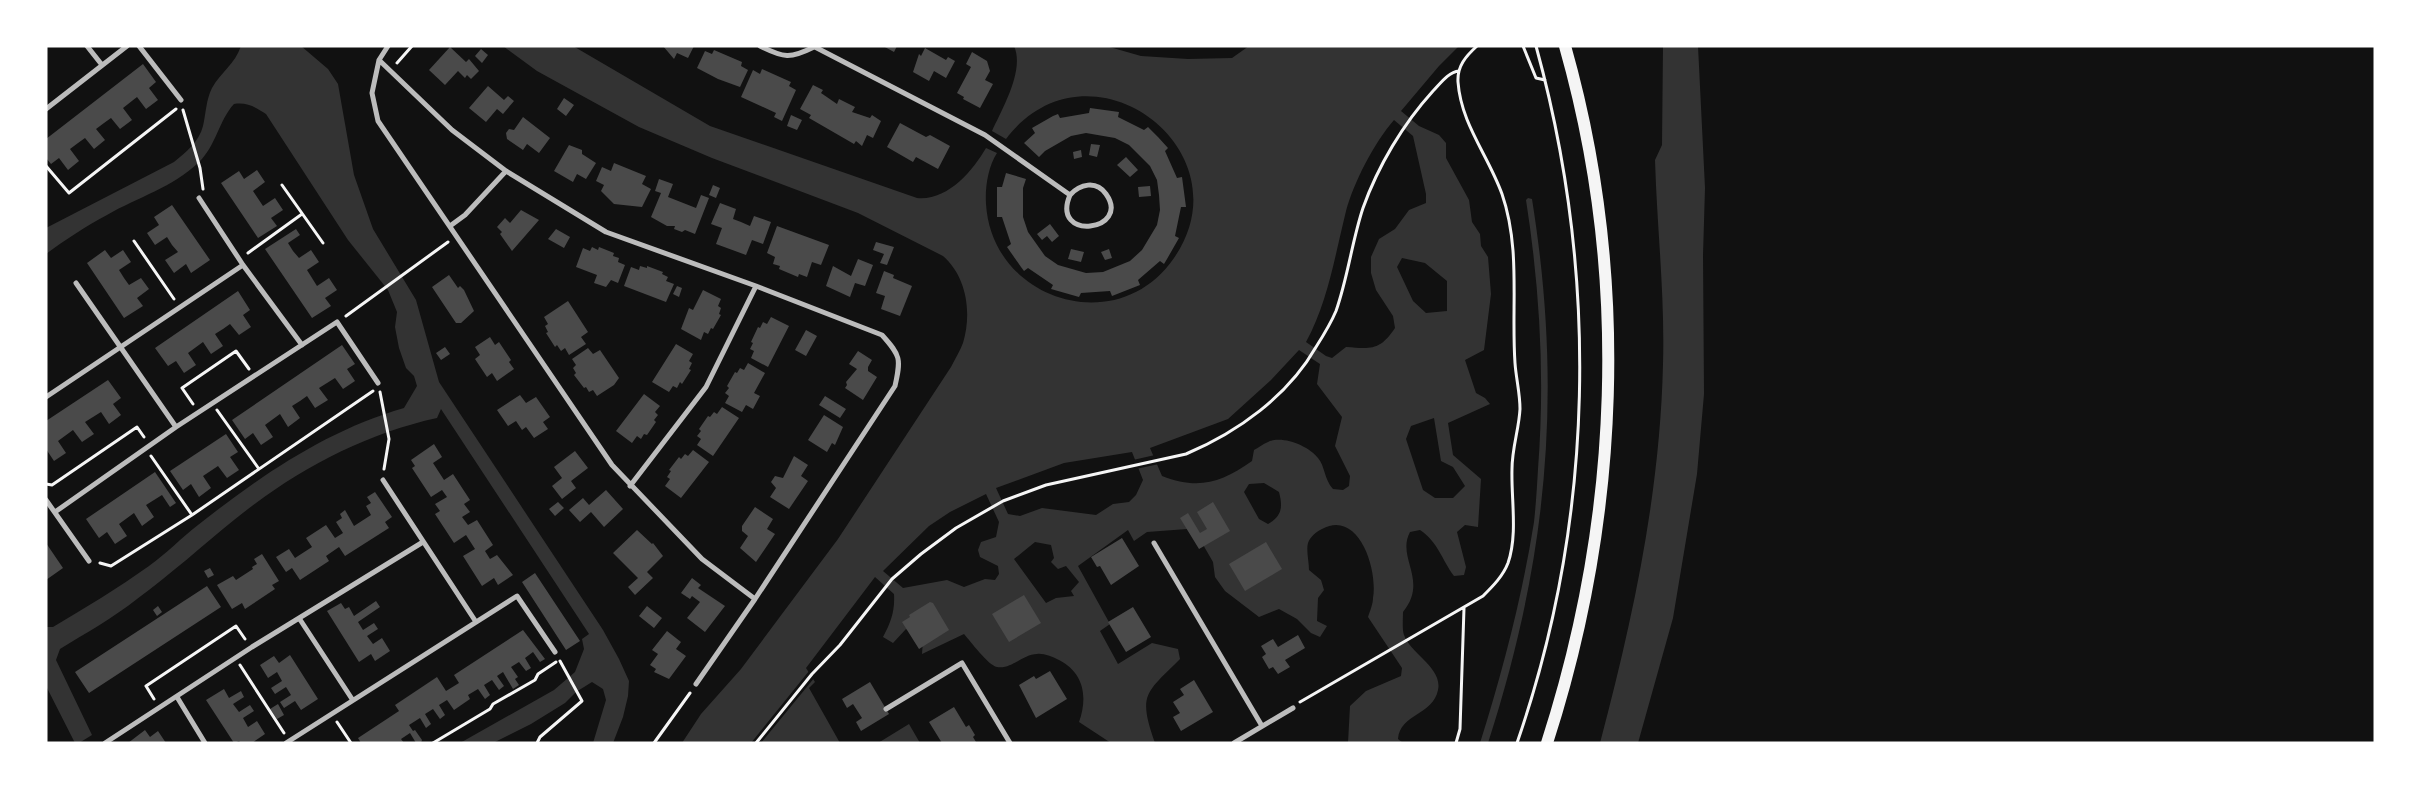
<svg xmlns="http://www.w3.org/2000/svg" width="2421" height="789" font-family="Raleway,sans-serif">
<rect width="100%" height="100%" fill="#111"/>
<path fill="#333" fill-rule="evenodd" d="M241 46H301L328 69 338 84 354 175 373 229 416 300 439 382 603 630 619 659 629 681 628 696 623 717 613 743H593L606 700 603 689 592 682 576 692 565 703 531 724 493 743H460L554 690 575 672 584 649 582 639 589 634 441 409 437 418C363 434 293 472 234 520 202 546 171 574 137 599 113 618 86 633 60 649L56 660 92 735 79 743H75L46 686V627H53C85 608 118 588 149 566 166 554 181 538 198 525 260 476 327 430 404 408L417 386 414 376 406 368 399 348 395 327 397 312 388 290 348 240 266 114C255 107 247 102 234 104 219 120 216 146 199 162 172 188 138 197 107 215 86 226 65 240 46 254V228L174 162C186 152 199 142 203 126 206 113 206 100 212 88 221 72 235 64 241 46Z
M503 46H573L710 126 917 198C947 201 972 172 986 148L997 153C988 167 985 187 986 204 992 301 1118 340 1174 258 1249 149 1088 31 1006 139L992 131C1002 109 1025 70 1014 46H1106L1141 56 1188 59 1232 58 1249 46H1459L1439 66 1401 111 1419 126 1439 135 1446 143V158L1469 200 1472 222 1480 234 1481 246 1488 257 1491 294 1484 350 1465 360 1476 393 1485 398 1490 404 1448 423 1453 455 1481 479 1478 527 1465 525 1457 532 1466 567 1464 575 1454 576C1442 560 1438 542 1420 530L1410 532C1396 558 1429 580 1403 612 1403 619 1402 629 1404 635 1410 653 1443 668 1438 690 1433 715 1400 714 1398 739L1403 743H1348L1350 706 1366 691 1401 676 1402 668 1368 617C1370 611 1373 604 1373 598 1378 570 1359 509 1322 529 1317 531 1310 537 1308 543 1306 550 1309 562 1309 570L1321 580 1324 590 1318 598 1317 621 1327 626 1320 637 1311 633 1297 619 1279 609 1259 617 1225 591 1215 577 1213 562 1198 536 1187 529 1147 532 1134 541 1128 530 1078 566 1110 624 1100 631 1118 664 1152 643 1178 649 1180 659C1145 694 1138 694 1155 743H1111L1079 722C1088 697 1084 673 1059 660 1053 657 1043 653 1037 654 1023 654 1011 670 997 667 988 665 971 642 964 634L922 654 923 640 906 629 893 643 883 637C891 622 895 611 894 594L875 577 806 668 815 682 809 688 840 743H682L701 714 741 669 838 539 951 367C955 359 960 351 963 343 972 313 967 277 943 256L858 213 712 158 639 127 537 71ZM1394 120 1413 136 1426 194V203L1409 210 1395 229 1379 239 1371 257V273L1376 290 1393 316 1395 328C1380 350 1373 349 1346 347L1332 358 1326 356 1306 342C1328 302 1335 255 1346 211 1354 182 1374 143 1394 120ZM1402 258 1425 263 1447 281V311L1426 313 1413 301 1397 267ZM1299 350 1320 364 1317 384 1342 417 1335 446 1350 476 1349 486 1343 490 1333 489C1324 479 1325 466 1318 458 1309 446 1282 435 1268 442 1263 444 1258 448 1254 450L1252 461C1221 483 1198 490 1162 476L1150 448 1228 419 1271 380ZM1434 418 1441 461 1453 467 1465 486 1453 498H1435L1423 490 1406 439 1411 426ZM1132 452 1143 480 1136 495 1129 502 1113 504 1096 515 1042 508 1020 516 1008 514 996 488 1064 463ZM1264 483 1279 492C1283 507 1282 516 1268 524L1259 519 1244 492 1249 484ZM986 494 999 522 996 537 981 542 978 550 980 557 998 566 999 574 995 580 985 579 964 587 947 580 903 588 883 571 929 526 950 512ZM1035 542 1051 545 1054 558 1051 562 1058 569 1066 566 1079 582 1071 591 1074 596 1056 598 1046 603 1014 559Z
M1663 46H1698L1705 188 1703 255 1704 394 1697 474 1673 618 1638 743H1600C1633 618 1660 494 1663 364 1665 296 1657 228 1655 160L1662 145Z
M1528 198 1532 199C1563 392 1548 557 1488 743H1480C1503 670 1522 597 1534 522 1536 504 1537 486 1538 469 1545 379 1540 290 1526 200Z
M909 724 920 743H878Z"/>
<path fill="#111" d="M1155 455 1159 464 1136 469 1133 460Z
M809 671 815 677 761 743H751Z"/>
<path fill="#4a4a4a" d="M663 46H694L688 58 677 53 674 59Z
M883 46H897L894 52Z
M450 47 466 62 469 59 479 71 471 79 467 75 465 78 458 71 445 85 429 70Z
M925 48 946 60 948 57 955 61 946 78 934 71 929 81 913 72 919 54 921 56Z
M481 49 488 55 482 63 475 56Z
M714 50 742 62 741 66 748 70 740 87 718 79 697 68 705 51 712 54Z
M972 52 987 61 990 71 985 80 993 84 980 108 963 99 964 97 957 93 971 67 966 64Z
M143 64 156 82 149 88 158 100 146 109 137 97 123 108 132 120 120 129 111 118 104 123 96 129 105 140 94 149 85 138 78 143 70 149 79 161 68 170 59 158 51 164 46 158V139Z
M762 69 791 82 789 86 796 90 782 121 774 117 776 113 741 97 753 70 760 74Z
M813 85 823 90 821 93 837 104 839 99 855 107 852 112 870 118 872 115 881 121 873 138 867 135 862 146 856 141 854 144 809 118 811 115 800 109Z
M488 86 504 100 508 96 514 101 503 114 497 109 486 122 469 108Z
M564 98 574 105 566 116 557 109Z
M1090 108 1119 112 1118 117 1144 130 1148 127 1158 137 1168 148 1165 151 1177 178 1182 177 1186 207H1181L1175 236 1179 238 1167 259 1164 264 1160 261 1138 280 1140 285 1112 296 1110 291 1081 293 1079 297 1051 289 1053 285 1028 268 1024 271 1021 267 1007 247 1011 244 1002 217H997V187H1002L1006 173 1026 179 1023 188V217L1028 232 1045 256 1058 265 1086 273 1103 272 1130 261 1142 250 1157 225 1160 210 1159 195 1157 180 1150 166 1129 145 1115 138 1086 133 1071 136 1045 151 1039 157 1024 143 1035 133 1032 128 1053 116 1058 114 1060 118 1089 113Z
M791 115 802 120 797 130 787 126Z
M523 117 550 138 539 153 527 144 523 150 507 139 506 133 509 129 514 130Z
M900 123 926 137 930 135 950 146 938 169 916 157 913 162 887 147Z
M1091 144 1100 145 1097 157 1089 155Z
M569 145 582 150V154L596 163 586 179 577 174 573 182 554 171Z
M1081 150 1082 157 1074 159 1073 152Z
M1126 157 1138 170 1130 177 1117 165Z
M614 163 646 176 642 184 651 189 642 207 614 204 601 191 604 185 596 181 602 167 611 171Z
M257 170 265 182 253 191 263 206 275 198 283 210 271 218 277 226 258 238 221 183 239 171 244 179Z
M659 179 673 184 668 197 696 208 701 195 709 198 695 234 685 230 682 232 674 229 675 226H667L651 217 661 193 655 191Z
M713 185 720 188 716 198 709 195Z
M1150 186 1151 196 1139 197 1138 187Z
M720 203 736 209 733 219 741 222 750 226 754 216 771 222 763 244 752 240 746 255 716 244 722 228 711 224Z
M172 205 210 260 191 273 186 264 174 273 165 260 178 252 172 245 167 237 155 245 147 233 159 225 154 217Z
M521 210 539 220 512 251 500 234 502 232 497 227 505 218 510 223Z
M1050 224 1059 236 1052 242 1047 236 1042 240 1037 234Z
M777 226 829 245 821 265 812 262 807 277 799 274 798 277 779 269 780 266 773 264 775 257 767 253Z
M296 229 300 235 288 243 293 251 299 258 311 250 319 262 307 270 317 286 329 278 337 290 325 298 331 306 312 318 265 249Z
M556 229 570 237 564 248 548 239Z
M876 242 894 247 887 265 880 263 884 254 873 250Z
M592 247 598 250 599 247 614 253 613 256 619 258 618 262 625 265 618 283 611 280 606 287 594 283 597 275 576 267 583 248 590 251Z
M1071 249 1084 252 1081 262 1068 259Z
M1109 249 1112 258 1105 260 1101 252Z
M105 250 111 258 123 250 131 262 119 270 124 278 129 285 141 278 149 289 137 298 143 306 124 318 87 263Z
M858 259 873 265 865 286 855 283 850 297 826 286 833 266 851 276Z
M640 266 647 268V266L663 272 662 274 668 277 666 281 674 284 666 302 624 286 631 267 639 270Z
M884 271 894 275 893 278 912 286 900 316 881 309 885 296 876 293Z
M449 275 458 288 460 286 464 290 474 311 461 323H456L432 287Z
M677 286 682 288 679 297 673 294Z
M703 290 721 299 718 306 721 308 719 314 721 315 713 329 711 328 708 334 704 332 701 340 681 329 689 308 693 310Z
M238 291 250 310 243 315 251 327 239 335 230 324 223 329 215 334 223 346 211 354 203 342 188 353 196 365 184 373 176 361 168 366 155 348Z
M568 301 588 332 581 337 586 344 569 355 565 348 561 351 557 345 555 347 546 333 548 332 545 326 548 324 544 317Z
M771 317 789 326 768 367 751 358 754 351 750 349 753 343 751 342 758 327 760 328 763 322 767 324Z
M806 330 817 336 806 356 795 350Z
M490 337 495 345 499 342 511 360 509 362 514 369 497 381 492 373 487 377 475 359 480 355 475 347Z
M676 344 693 354 689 361 692 363 689 369 691 370 682 384 680 382 677 388 673 386 669 392 652 382Z
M342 345 355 364 347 369 355 381 343 389 335 378 319 388 328 400 315 408 307 396 300 401 292 406 300 418 288 427 280 414 265 425 273 437 261 445 253 433 245 439 232 420Z
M445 347 450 354 441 360 436 353Z
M588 348 593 354 600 350 619 378 614 385 597 396 593 390 589 392 586 387 584 388 574 375 576 373 573 368 576 365 572 359Z
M858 351 872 360 868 367V371L877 377 863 400 845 388 847 385 846 382 857 369 849 364Z
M748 363 765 373 754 393 760 396 753 409 746 405 742 412 725 403 729 396 725 393 729 388 727 386 735 372 737 373 740 368 744 370Z
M108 380 121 398 113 404 121 415 109 424 101 412 85 422 94 434 82 442 73 430 58 441 66 453 54 461 46 449V421Z
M644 394 660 406 655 412 658 415 654 420 656 422 647 435 644 434 641 439 637 436 632 443 616 431Z
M520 395 526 403 536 397 550 417 543 422 548 429 534 438 526 427 522 430 516 421 508 426 497 410Z
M825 396 846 409 840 418 819 405Z
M722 407 739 418 713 456 697 445 701 439 697 436 701 431 699 429 708 416 710 417 714 412 717 414Z
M824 415 843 427 835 445 832 443 827 452 808 440Z
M226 434 238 452 230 457 239 470 227 478 218 466 203 476 211 488 199 497 191 484 183 490 170 471Z
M434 444 442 457 433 463 444 480 453 474 470 500 464 504 470 512 462 517 468 525 477 520 493 545 485 551 490 559 497 555 513 575 498 585 494 578 482 586 463 556 475 549 466 535 454 543 435 514 440 511 435 504 447 497 442 490 431 497 412 468 415 466 411 460Z
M693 450 709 462 681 498 665 486 670 479 667 477 671 471 669 470 679 457 681 459 685 454 688 456Z
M575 451 588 468 571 481 576 488 562 499 552 486 562 478 554 467Z
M794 456 808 465 801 476 808 481 789 509 770 497 776 488 771 482 775 476 783 478Z
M155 472 176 503 170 507 162 495 146 505 154 517 142 526 134 513 119 524 127 536 115 544 107 532 99 538 86 519Z
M606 490 623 509 604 527 591 512 580 522 569 510 583 498 589 505Z
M375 492 392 517 385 522 389 528 345 556 339 547 326 556 329 561 300 580 292 568 286 572 276 557 289 549 295 558 312 547 306 538 326 525 335 538 343 533 336 522 342 518 340 514 345 510 354 526 371 515 366 506 371 503 367 497Z
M558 502 564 508 555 516 549 509Z
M1213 502 1230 531 1199 549 1180 518 1188 513 1200 533 1207 529 1197 512Z
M755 507 773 519 767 529 775 534 756 562 740 548 748 536 742 531V526Z
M637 530 652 544 653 543 663 556 647 572 653 578 635 595 628 587 638 578 613 553Z
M1122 538 1139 566 1111 585 1100 566 1097 567 1091 557Z
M1266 542 1282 569 1245 591 1229 564Z
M46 543 63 568 46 580Z
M262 554 279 581 272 585 275 589 245 609 242 603 232 609 217 585 233 576 236 580 253 569 252 567 257 564 254 559Z
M210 568 214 575 208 578 204 571Z
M535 573 580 641 566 650 522 582Z
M692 578 701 585 698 588 725 606 705 632 687 618 700 602 692 596 690 599 681 593Z
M207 586 221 607 89 693 75 672Z
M1024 595 1041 623 1009 642 992 614Z
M376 601 380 607 358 622 363 630 374 623 378 629 367 636 373 644 382 638 390 651 375 661 371 654 359 662 327 611 341 603 345 609 349 607 354 616Z
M930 602 933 603 949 630 919 649 902 622 910 617 909 615Z
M158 606 162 612 157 616 153 610Z
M647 606 662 618 654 628 639 616Z
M1133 607 1151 637 1126 652 1108 622Z
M523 630 545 659 540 662 533 652 525 658 531 668 526 671 519 662 511 667 518 677 515 679 519 685 513 689 503 672 497 676 504 686 499 690 492 680 484 685 490 695 485 699 478 689 468 695 470 699 454 710 447 700 439 705 445 715 440 719 433 709 425 714 431 724 426 728 420 718 409 725 413 731 415 730 422 740 421 743H416L410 733 401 739 404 743H361L358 738 399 711 395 705 437 677 446 691 459 683 454 675Z
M667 631 681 642 676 649 686 656 669 679 654 672 656 669 650 665 658 654 652 650Z
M1298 635 1305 648 1285 660 1290 667 1278 674 1273 667 1269 669 1262 657 1266 654 1261 646 1273 639 1278 647Z
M290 655 318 699 301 710 295 701 284 708 280 702 291 695 286 687 275 694 271 688 282 681 277 672 268 678 260 665 274 656 279 663Z
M1050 671 1067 699 1036 718 1019 685 1034 676 1036 679Z
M1194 680 1213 712 1181 731 1173 717 1180 713 1173 702 1184 695 1180 689Z
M870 682 889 714 861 731 856 722 862 718 853 704 847 708 842 699Z
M224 689 229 698 241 691 244 697 233 704 239 712 250 705 254 711 243 718 248 727 257 721 265 734 252 743H241L239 741 234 743 206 700Z
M278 704 284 715 277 719 270 709Z
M954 707 966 727 969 725 975 735 973 737 976 742 942 743 929 722Z
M145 730 150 737 158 731 166 743H128Z"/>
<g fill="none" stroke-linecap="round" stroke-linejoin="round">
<path stroke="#f5f5f5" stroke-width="3" d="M1523 46 1536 78 1545 80
M397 63 412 46
M183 110 200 168 203 189
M46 166 69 193 176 109
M282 185 323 243
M134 241 174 299
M248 253 302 214
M346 316 448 242
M380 392 389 439 384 469
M193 404 182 388 236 351 249 369
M217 410 259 469
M151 456 192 515
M46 484 52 485 137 427 144 437
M100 563 111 566 192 515 373 391
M240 665 284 733
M154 699 146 686 236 626 245 639
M1300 702 1483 596C1493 586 1503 576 1508 563 1518 534 1511 499 1512 469 1512 448 1519 429 1520 409 1520 393 1516 378 1515 363 1511 307 1521 249 1502 194 1488 155 1461 124 1458 82 1457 66 1466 56 1477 46
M337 722 351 743
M433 743 490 709 493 704 535 680 538 674 556 662
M537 743 540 737 582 701 560 661
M654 743 690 693
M756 743 812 674 840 645 892 579 921 554 956 528 1003 501 1046 485 1186 454C1238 432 1288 396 1316 347 1323 336 1331 323 1336 311 1348 277 1352 241 1363 208 1378 166 1403 124 1433 91 1440 84 1448 72 1459 71
M1456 743 1460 729 1464 608
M1517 743C1595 518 1599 275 1536 46"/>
<path stroke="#bcbcbc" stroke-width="5" d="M87 46 102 65
M139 46 181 100
M760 46C784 58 790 59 814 47
M813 46 985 135 1070 195C1050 242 1132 231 1106 194 1096 180 1080 184 1070 195
M379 60 452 130 506 171 606 232 756 286 882 335C901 356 901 359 895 386L755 599 702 559 612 465 378 121 372 93Z
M379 60 388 46
M46 109 127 46
M199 198 243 265 302 345
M450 226 465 215 506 171
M76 283 176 427
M46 397 243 265
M383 480 476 622
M630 486 706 387 756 286
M46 500 89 561
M55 512 176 427 337 322 378 383
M1154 543 1262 726
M299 618 352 699
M696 684 755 599
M177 697 205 743
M886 709 962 663 1010 743
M105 743 252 647 423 542
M286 743 517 596 555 652
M1234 743 1293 708"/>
<path stroke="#f5f5f5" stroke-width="12" d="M1547 743C1620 517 1630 275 1565 46"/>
</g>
<rect width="2421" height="789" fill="none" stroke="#ffffff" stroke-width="95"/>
</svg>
